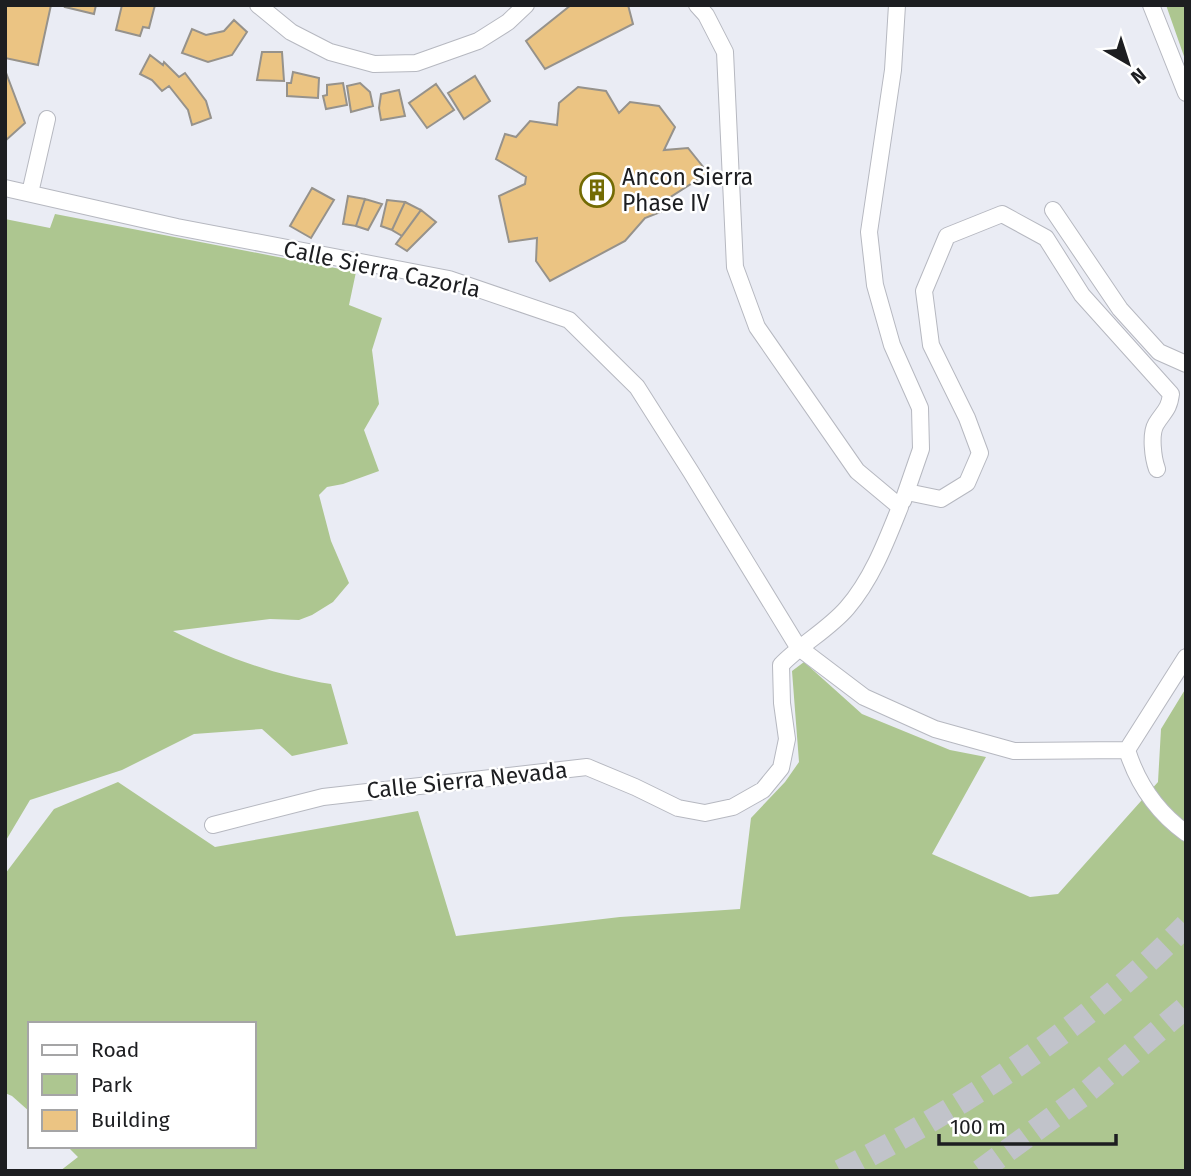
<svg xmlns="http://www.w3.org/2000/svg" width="1191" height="1176" font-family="'Fira Sans',sans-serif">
<rect width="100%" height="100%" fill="#eaecf4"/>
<path fill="#adc690" d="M1166 5H1186V62Z
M55 214 356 272 349 305 382 318 372 350 379 404 364 430 379 471 343 484 327 487 319 495 331 541 349 583 333 602 312 615 299 620 270 619 173 631C222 656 276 676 331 684L348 744 292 756 262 729 194 734 122 770 30 800 5 842V219L50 228Z
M804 662 862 714 950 750 986 757 932 854 1030 897 1058 894 1158 782 1161 729 1186 688V1171H60L78 1157 67 1146H254V1024H30V1112L12 1096 5 1093V874L54 809 118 782 215 847 418 811 456 936 620 917 740 909 751 818 785 782 799 762 792 671Z"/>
<path fill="#ebc483" stroke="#96928b" stroke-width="2" d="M5 5H51L38 65 5 58Z
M66 5H96L94 14 65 7Z
M122 5H155L149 28 143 27 140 36 116 30Z
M571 5H628L633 24 545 69 526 41Z
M234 20 247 32 232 55 208 62 182 53 192 29 206 35 224 31Z
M262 52H282L284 81 257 80Z
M150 55 163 65 164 62 179 77 185 73 206 101 211 118 192 125 188 110 169 86 162 91 152 80 140 74Z
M5 70 25 123 5 141Z
M293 72 319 78 318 98 287 96V83H291Z
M475 76 490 101 464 119 448 93Z
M343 83 347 105 326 109 323 96 327 95V85Z
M360 83 370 92 373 106 351 112 347 86Z
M436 84 454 110 427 128 409 103Z
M578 87 606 91 619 113 630 102 659 106 675 127 664 150 688 148 708 173 666 200 663 211 645 218 625 241 550 281 536 261 537 238 509 242 499 196 525 184 526 177 496 159 505 134 516 137 530 121 557 125 559 103Z
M399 90 405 116 381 120 379 108 381 94Z
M312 188 334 200 311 238 290 226Z
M348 196 365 199 356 226 343 224Z
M365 199 382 204 368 230 356 226Z
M387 200 405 202 392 230 381 226Z
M405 202 421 210 402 236 392 230Z
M421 210 436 222 407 251 396 244Z"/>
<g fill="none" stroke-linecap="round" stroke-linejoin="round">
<path stroke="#c1c3ca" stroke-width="23" stroke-dasharray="23 11" stroke-linecap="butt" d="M840 1171C966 1106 1087 1026 1186 925
M980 1171 1082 1096 1186 1007"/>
<g stroke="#b6b8c0" stroke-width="18">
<path id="minor" d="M258 5 291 32 330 52 374 64 416 63 478 41 508 22 526 5
M897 5 893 70 869 232 875 285 892 345 920 408 921 449 903 501
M1151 5 1186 93
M5 188 177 227 449 279 569 320 637 387 691 472 798 647 864 697 935 729 1014 751 1127 750 1186 657
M30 193 47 119
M1053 210 1120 309 1159 352 1186 364
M907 492 941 499 967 483 980 453 967 418 931 345 924 291 947 236 1002 214 1046 238 1082 295 1171 394C1169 410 1164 411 1156 424 1150 434 1153 458 1157 469
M1127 750C1138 785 1157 812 1186 833
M213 825 323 797 587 767 635 787 678 808 705 813 733 807 763 790 781 768 787 739 782 703 781 665C801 644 828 630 847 608 872 579 886 542 900 507L857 471 757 327 735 267 725 52 706 15 697 5"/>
</g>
<use href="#minor" stroke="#fff" stroke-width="16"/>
</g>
<defs>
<g id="building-ring" transform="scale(1.75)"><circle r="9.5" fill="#fff" stroke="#736b04" stroke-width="1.5"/><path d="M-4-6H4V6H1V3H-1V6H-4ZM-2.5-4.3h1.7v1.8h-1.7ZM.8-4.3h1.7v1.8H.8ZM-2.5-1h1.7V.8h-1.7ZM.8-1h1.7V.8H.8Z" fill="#736b04"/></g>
</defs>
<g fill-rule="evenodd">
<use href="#building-ring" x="597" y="190"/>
</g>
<g text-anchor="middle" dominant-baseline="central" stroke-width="5" stroke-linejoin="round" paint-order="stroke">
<g font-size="23" fill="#1d1e21" stroke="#fff" text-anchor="start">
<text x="622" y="177">Ancon Sierra<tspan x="622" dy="26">Phase IV</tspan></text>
</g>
<g font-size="23" fill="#1d1e21" stroke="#fff">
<text transform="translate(382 269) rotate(12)">Calle Sierra Cazorla</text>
<text transform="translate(467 780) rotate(-6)">Calle Sierra Nevada</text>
</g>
</g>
<rect width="1191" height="1176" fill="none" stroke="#1d1e21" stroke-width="14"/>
<rect x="28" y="1022" width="228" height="126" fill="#ffffff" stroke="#a5a5a6" stroke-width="2"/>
<rect x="42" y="1045" width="35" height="10" fill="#ffffff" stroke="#a5a5a6" stroke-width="2"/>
<text x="91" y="1057" font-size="21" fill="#1d1e21">Road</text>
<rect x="42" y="1074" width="35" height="21" fill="#adc690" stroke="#a5a5a6" stroke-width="2"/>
<text x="91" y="1092" font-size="21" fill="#1d1e21">Park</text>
<rect x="42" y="1110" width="35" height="21" fill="#ebc483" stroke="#a5a5a6" stroke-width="2"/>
<text x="91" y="1127" font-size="21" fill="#1d1e21">Building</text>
<g transform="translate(1128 63) rotate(141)" stroke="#ffffff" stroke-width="5" paint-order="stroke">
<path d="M0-5L12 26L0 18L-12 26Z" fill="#1d1e21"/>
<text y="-10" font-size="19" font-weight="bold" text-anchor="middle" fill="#1d1e21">N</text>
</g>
<path d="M939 1134v10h177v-10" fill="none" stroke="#1d1e21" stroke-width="3.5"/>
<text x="950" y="1134" font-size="21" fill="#1d1e21" stroke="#ffffff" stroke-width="5" paint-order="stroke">100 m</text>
</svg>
